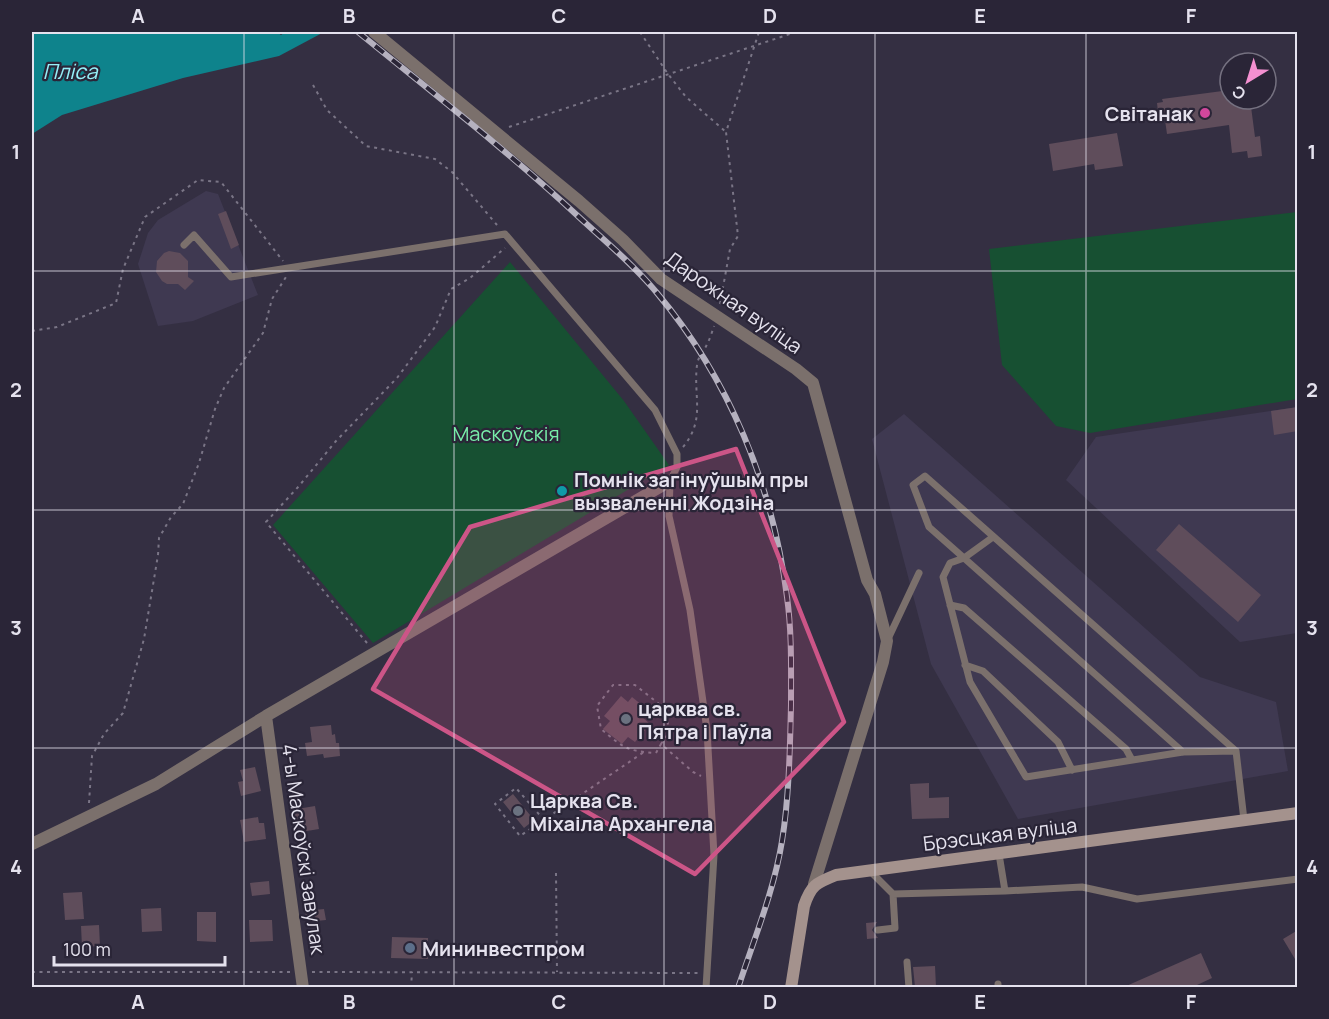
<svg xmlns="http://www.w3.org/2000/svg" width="1329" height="1019" font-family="Manrope,sans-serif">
<rect width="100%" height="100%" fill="#342f42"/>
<path fill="#3f3951" d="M206 191 218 194 258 295 193 321 158 326 138 264 148 233 158 220Z
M1297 407V633L1240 642 1066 480 1096 437Z
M904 414 1200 677 1276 702 1288 771 1018 819 931 664 872 439Z"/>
<path fill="#175032" d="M1297 212V399L1090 433 1056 426 1002 365 989 249Z
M510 262 624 401 669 465 373 643 273 525Z"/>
<path fill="#0e838c" d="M32 32H277L281 35 285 32H324L279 56 183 78 62 115 32 134Z"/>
<path fill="#5f4d5b" d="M1230 90V99H1250L1255 137 1260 136 1262 156 1248 158 1247 151 1232 153 1229 125 1167 134 1165 120 1159 121 1157 103 1163 102 1162 99Z
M1117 133 1123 166 1095 170 1094 164 1053 171 1049 144Z
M226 211 239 245 231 249 218 214Z
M169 251 180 253 188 261V277L194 281 185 290 178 284H167L162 281 156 272 157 261 164 253Z
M1298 407V431L1274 435 1271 411Z
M1179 524 1261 595 1238 622 1156 550Z
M621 696 628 702 632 697 648 710 642 717 650 724 635 742 628 737 622 744 603 729 610 721 604 716Z
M331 725 332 735 335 734 336 743H339L340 756 324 758 323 754 307 756 305 743 312 742 310 727Z
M255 767 261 791 241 796 238 782 243 781 240 770Z
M929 783V798L949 797V818L912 819 910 784Z
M513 794 534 820 524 828 503 802Z
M315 806 319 829 295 833 291 810Z
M258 817 259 823H264L266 839 244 842 240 820Z
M269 881 270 894 252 896 250 883Z
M82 892 84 919 65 920 63 893Z
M161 908 162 931 142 932 141 909Z
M324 909 326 920 307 922 305 911Z
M197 912H216V942L197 941Z
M249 920H272L273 941 250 942Z
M877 922 872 930 878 938 867 939 866 923Z
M99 925 100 946 82 947 81 926Z
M1298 930V964L1283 939Z
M392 937 428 938V959L391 958Z
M1201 953 1212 978 1197 985 1198 987H1124Z
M935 966 936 987H915L913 967Z"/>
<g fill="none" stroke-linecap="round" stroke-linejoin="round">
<path stroke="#7a7586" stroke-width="2" stroke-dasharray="3 4.5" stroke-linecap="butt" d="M640 32 668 74 686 97 726 132
M313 85 327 110 366 146 435 159 452 172 497 225
M509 127 796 32
M720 304 730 249 738 236 726 132 759 32
M32 331 57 327 116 303 123 269 145 217 198 180 221 182 283 261
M683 447C706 419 693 397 697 365 698 356 704 352 707 344 710 339 712 332 714 326
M367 643 266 522 299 486 336 441 397 378 435 327 451 289 470 278 505 248
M661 744 670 731 663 707 635 685H613L597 706 601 729C624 748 626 751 656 753L661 744 693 772 701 776
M89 803 92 756 104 734 123 713 144 639 158 555 159 538 171 517 183 504 199 463 215 409 224 388 263 333 272 299 286 277
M544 820 516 788 495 804 520 836 644 752
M556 873 557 972
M32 972H291
M312 972 699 973
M411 988 412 972"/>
<path stroke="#7b706c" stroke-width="7" d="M184 245 194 235 231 277 505 234 655 410 677 454V467L670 481 669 516 690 610 707 730 714 855 706 988
M993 537 964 558 950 563 943 577 970 682 1026 777 1183 752 1236 751
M950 605 964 608 1126 749 1132 760
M887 641 919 573
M965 665 983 671 1058 742 1072 770
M1183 752 929 527 913 485 925 476 1236 751 1244 820
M999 854 1005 891 1082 887 1137 899 1298 879
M869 870 893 894
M878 930 895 928 893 894 1005 891
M907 962 909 988
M998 984V988"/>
<path stroke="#7b706c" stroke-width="12" d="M374 32 579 201 623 240 661 279 796 369 813 383 867 580 875 594 887 641 883 662 814 884
M266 716 303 988
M32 844 156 784 266 716 670 481"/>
<path stroke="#a4928d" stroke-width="12" d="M791 988 804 906C811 885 816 883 836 875L1298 813"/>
<g stroke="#b5b1bf" stroke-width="6">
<path id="rail" d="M358 32C433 93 509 152 580 218 606 242 635 266 657 293 729 379 773 486 787 597 792 633 791 669 791 705 790 748 789 799 782 841 774 891 754 939 738 988"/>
</g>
<use href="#rail" stroke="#2a2537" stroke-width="4" stroke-dasharray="11" stroke-linecap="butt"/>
</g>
<path fill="#cc5587" fill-opacity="0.2" stroke="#cc5587" stroke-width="4.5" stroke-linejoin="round" d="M736 449 844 722 695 874 373 689 470 527Z"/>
<path fill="none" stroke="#e5e2ee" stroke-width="1.5" stroke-opacity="0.55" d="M244 32V988M454 32V988M664 32V988M875 32V988M1086 32V988M32 271H1298M32 510H1298M32 748H1298"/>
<circle fill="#d1479c" stroke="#2a2537" stroke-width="2" cx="1205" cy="113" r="6"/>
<circle fill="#0f9aa8" stroke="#2a2537" stroke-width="2" cx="562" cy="491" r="6"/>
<g fill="#6b7280" stroke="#2a2537" stroke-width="2">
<circle cx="626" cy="719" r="6"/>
<circle cx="518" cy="811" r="6"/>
</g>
<circle fill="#5c6f8a" stroke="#2a2537" stroke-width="2" cx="410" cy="948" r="6"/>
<g text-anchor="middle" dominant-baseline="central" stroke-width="4.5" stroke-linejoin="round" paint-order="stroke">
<g font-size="20" font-weight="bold" fill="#e5e2ee" stroke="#2a2537" text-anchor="start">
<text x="1193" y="113" text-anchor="end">Світанак</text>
<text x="574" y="479">Помнік загінуўшым пры<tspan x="574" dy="23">вызваленні Жодзіна</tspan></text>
<text x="638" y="708">царква св.<tspan x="638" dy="23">Пятра і Паўла</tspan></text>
<text x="530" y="800">Царква Св.<tspan x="530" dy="23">Міхаіла Архангела</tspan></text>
<text x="422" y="948">Мининвестпром</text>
</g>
<g font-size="20" fill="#e5e2ee" stroke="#2a2537">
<text transform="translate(734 302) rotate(35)">Дарожная вуліца</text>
<text transform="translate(1000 834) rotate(-7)">Брэсцкая вуліца</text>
<text transform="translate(304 849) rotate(82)">4-ы Маскоўскі завулак</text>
</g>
<g font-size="20" fill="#78eeaa" stroke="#2a2537">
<text x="506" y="433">Маскоўскія</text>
</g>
<g font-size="21" font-style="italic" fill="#95eff8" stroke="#2a2537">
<text x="70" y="71">Пліса</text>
</g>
</g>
<rect width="1329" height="1019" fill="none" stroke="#2a2537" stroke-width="66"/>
<g transform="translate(1248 81) rotate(218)"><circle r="28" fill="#2a2537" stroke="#757180" stroke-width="1.5"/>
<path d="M0-4.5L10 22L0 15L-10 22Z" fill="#f590d1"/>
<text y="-9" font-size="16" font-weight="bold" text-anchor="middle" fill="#e5e2ee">С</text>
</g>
<path d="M54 956v9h171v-9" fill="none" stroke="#e5e2ee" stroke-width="3"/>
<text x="63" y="956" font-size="18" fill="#e5e2ee" stroke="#2a2537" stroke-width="4.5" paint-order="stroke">100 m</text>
<rect x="33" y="33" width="1263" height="953" fill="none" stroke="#e5e2ee" stroke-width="2"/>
<g font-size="20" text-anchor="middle" font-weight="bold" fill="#e5e2ee">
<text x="138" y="23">A</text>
<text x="349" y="23">B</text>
<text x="559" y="23">C</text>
<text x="770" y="23">D</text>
<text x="980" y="23">E</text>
<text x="1191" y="23">F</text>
<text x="16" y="159">1</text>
<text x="1312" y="159">1</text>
<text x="16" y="397">2</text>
<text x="1312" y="397">2</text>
<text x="16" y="635">3</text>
<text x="1312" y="635">3</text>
<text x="16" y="874">4</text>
<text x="1312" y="874">4</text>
<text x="138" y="1009">A</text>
<text x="349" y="1009">B</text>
<text x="559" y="1009">C</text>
<text x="770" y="1009">D</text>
<text x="980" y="1009">E</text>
<text x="1191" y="1009">F</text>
</g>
</svg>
